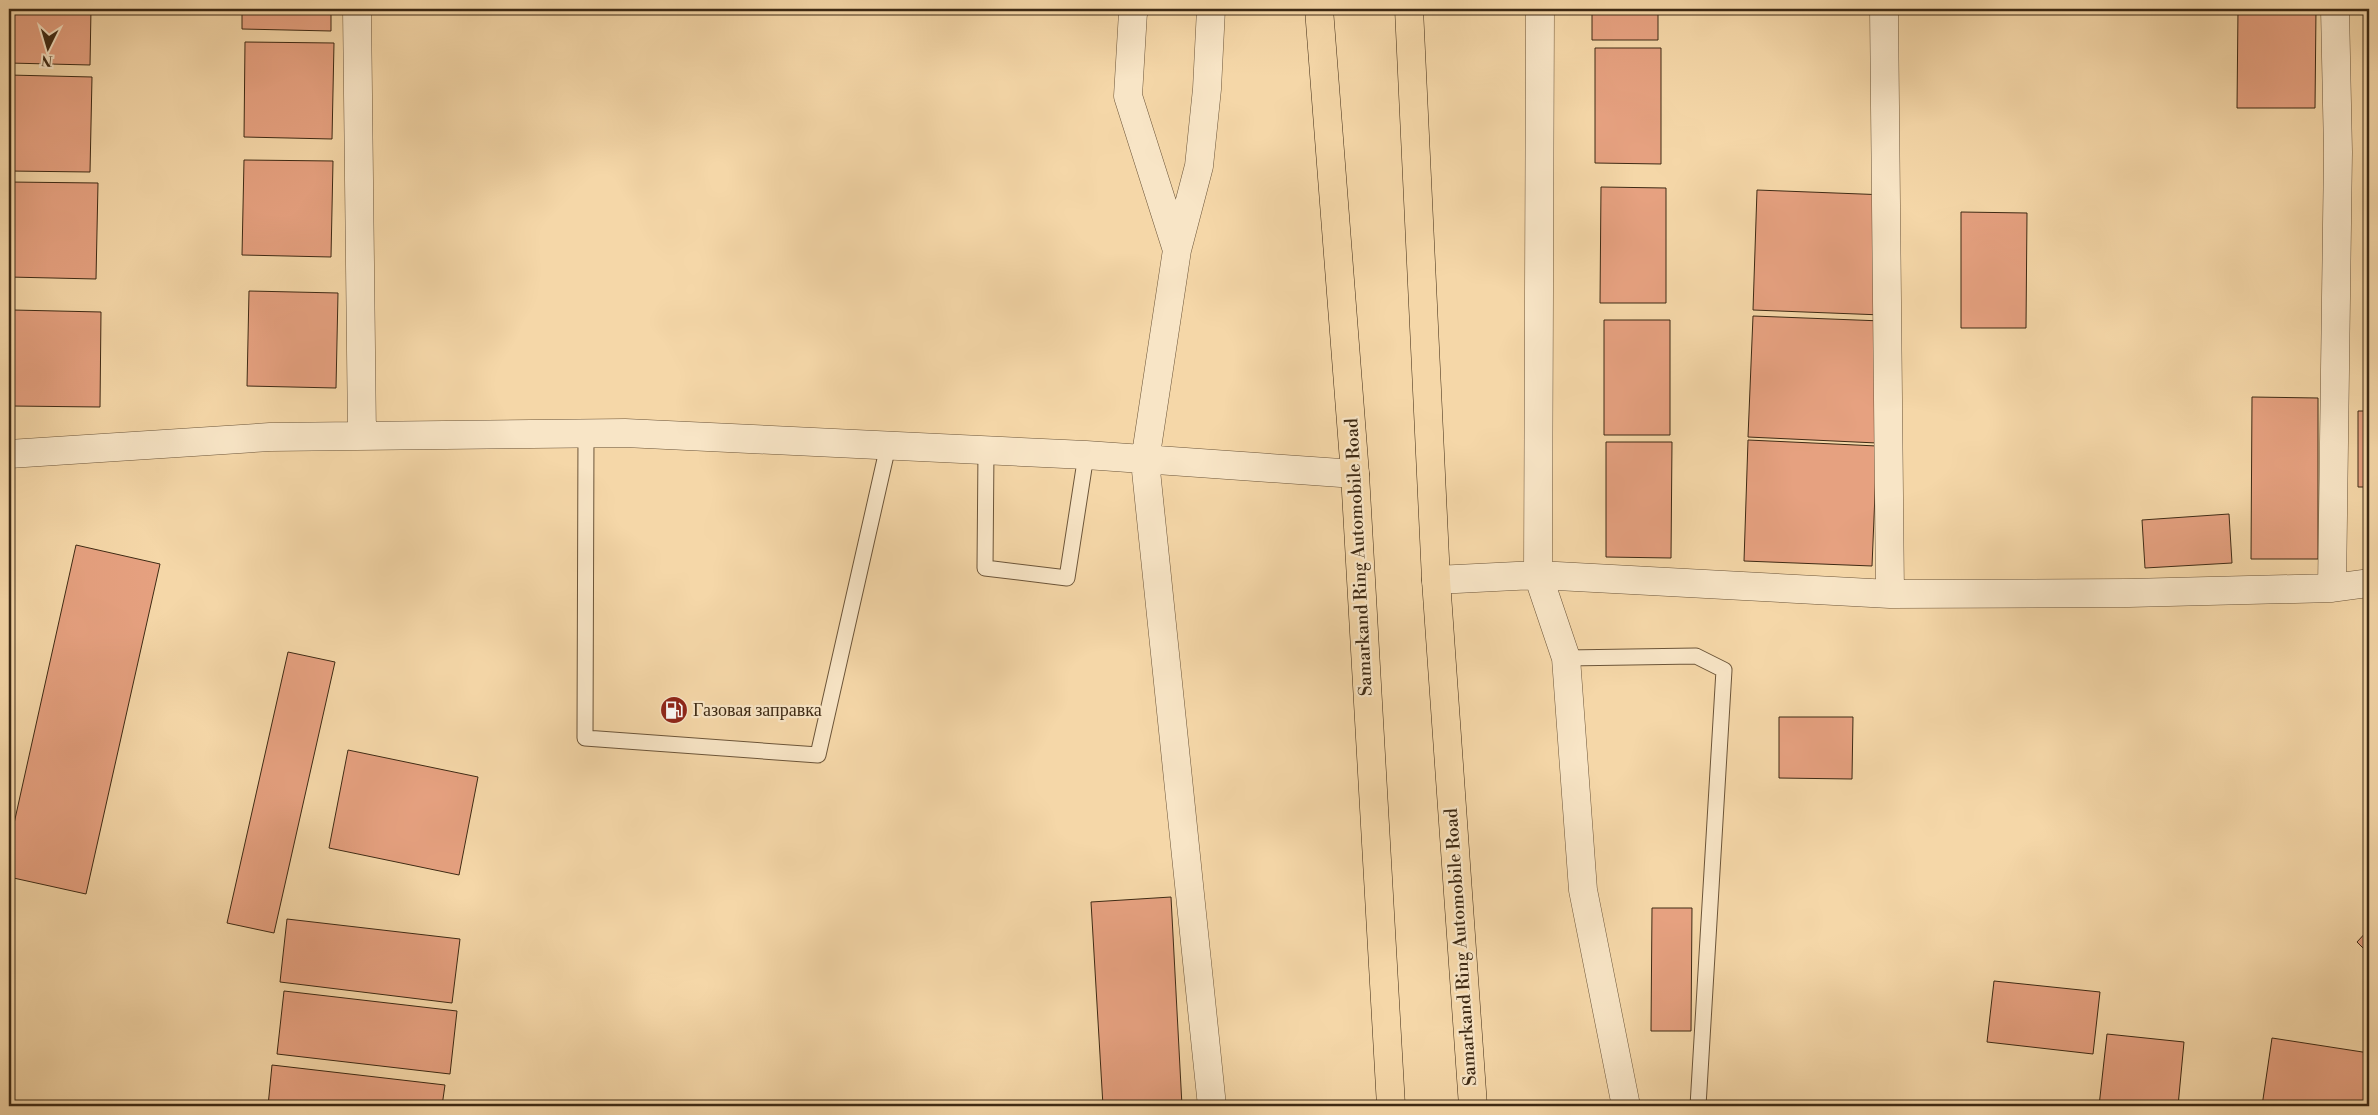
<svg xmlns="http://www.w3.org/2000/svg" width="2378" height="1115" font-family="'Libre Bodoni',serif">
<rect width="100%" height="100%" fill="#f5d7a8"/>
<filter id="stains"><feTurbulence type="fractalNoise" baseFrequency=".004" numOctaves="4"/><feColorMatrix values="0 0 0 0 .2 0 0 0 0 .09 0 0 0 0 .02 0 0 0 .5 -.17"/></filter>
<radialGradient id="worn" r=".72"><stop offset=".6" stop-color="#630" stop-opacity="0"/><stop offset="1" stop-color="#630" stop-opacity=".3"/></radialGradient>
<path fill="#e6a180" stroke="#3e2a14" d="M9 9H91L90 65 9 63Z
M242 9H331V31L242 29Z
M1592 9H1658V40H1592Z
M1956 9H2022V13H1956Z
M2238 9H2316L2315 108H2237Z
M245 42 334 43 332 139 244 137Z
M1595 48H1661V164L1595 163Z
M9 75 92 77 90 172 9 171Z
M244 160 333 161 331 257 242 255Z
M9 182 98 183 96 279 9 277Z
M1601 187 1666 188V303H1600Z
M1757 190 1887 195 1882 315 1753 310Z
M1961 212 2027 213 2026 328H1961Z
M249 291 338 293 336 388 247 386Z
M13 310 101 312 100 407 11 406Z
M1753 316 1882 321 1877 443 1748 437Z
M1604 320H1670V435H1604Z
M2252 397 2318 398V559H2251Z
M2358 411H2369V487H2358Z
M1748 440 1877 446 1872 566 1744 561Z
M1606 442H1672L1671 558 1606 557Z
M2229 514 2232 563 2145 568 2142 520Z
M76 545 160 564 86 894 9 877V846Z
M288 652 335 662 274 933 227 923Z
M1779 717H1853L1852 779 1779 778Z
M348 750 478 777 459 875 329 848Z
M1171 897 1182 1106H1103L1091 902Z
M1652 908H1692L1691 1031H1651Z
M287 919 460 939 452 1003 280 982Z
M2369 929V954L2357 942Z
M1994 981 2100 992 2093 1054 1987 1042Z
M284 991 457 1011 450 1074 277 1054Z
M2107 1034 2184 1042 2178 1106H2099Z
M2272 1038 2369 1053V1106H2262Z
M272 1065 445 1085 442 1106H268Z
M14 1101 51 1106H13Z"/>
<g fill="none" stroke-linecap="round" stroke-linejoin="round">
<g stroke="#6c5539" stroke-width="17">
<path id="service" d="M586 433 585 738 818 755 888 446
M986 450 985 568 1067 578 1086 455
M1566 658 1696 656 1724 670 1698 1106"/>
</g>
<g stroke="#6c5539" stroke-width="29">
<path id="minor" d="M357 9 362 435
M1135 9 1133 12 1128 96 1177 250
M1211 9 1207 89 1199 166 1177 250 1145 461 1212 1106
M1540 9 1538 575 1566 658 1583 890 1626 1106
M1884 9 1890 594
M9 454 270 437 625 433 1086 455 1355 474
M1436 580 1538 575 1890 594 2129 593 2332 588 2369 583
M2332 588 2338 152 2335 9"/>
</g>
<g stroke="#3e2a14" stroke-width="29">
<path id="trunk" d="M1319 9 1355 474 1391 1106
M1409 9 1436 580 1473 1106"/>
</g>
<use href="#service" stroke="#f8e5c6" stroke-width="15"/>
<use href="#minor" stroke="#f8e5c6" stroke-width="28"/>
<use href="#trunk" stroke="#f5d7a8" stroke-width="28"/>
</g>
<defs>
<g id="fuel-disc" transform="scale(1.4375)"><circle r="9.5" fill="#8f2418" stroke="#f8e5c6"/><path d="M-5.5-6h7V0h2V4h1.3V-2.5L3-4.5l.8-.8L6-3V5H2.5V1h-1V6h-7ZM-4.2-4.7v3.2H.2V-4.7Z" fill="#fff"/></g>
</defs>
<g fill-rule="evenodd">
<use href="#fuel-disc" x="674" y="710"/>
</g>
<g text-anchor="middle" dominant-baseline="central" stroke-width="4.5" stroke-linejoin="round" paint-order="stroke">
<g font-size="18" fill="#3e2a14" stroke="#f8e5c6">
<text transform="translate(1359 557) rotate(-93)">Samarkand Ring Automobile Road</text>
<text transform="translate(1461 947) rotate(-94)">Samarkand Ring Automobile Road</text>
</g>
<g font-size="18" fill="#3e2a14" stroke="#f8e5c6" text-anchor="start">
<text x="693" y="710">Газовая заправка</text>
</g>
</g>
<rect width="2378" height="1115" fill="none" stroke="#f5d7a8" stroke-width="30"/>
<rect x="10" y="10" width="2358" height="1095" fill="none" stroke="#3e2a14" stroke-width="2.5"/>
<rect x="15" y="15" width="2348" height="1085" fill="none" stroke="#3e2a14"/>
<g transform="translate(48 48) rotate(185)" stroke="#f8e5c6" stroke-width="4" paint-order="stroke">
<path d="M0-4L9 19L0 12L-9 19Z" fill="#3e2a14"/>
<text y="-8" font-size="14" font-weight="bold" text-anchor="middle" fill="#3e2a14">N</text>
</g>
<rect width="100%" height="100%" filter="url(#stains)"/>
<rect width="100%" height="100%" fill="url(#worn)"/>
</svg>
